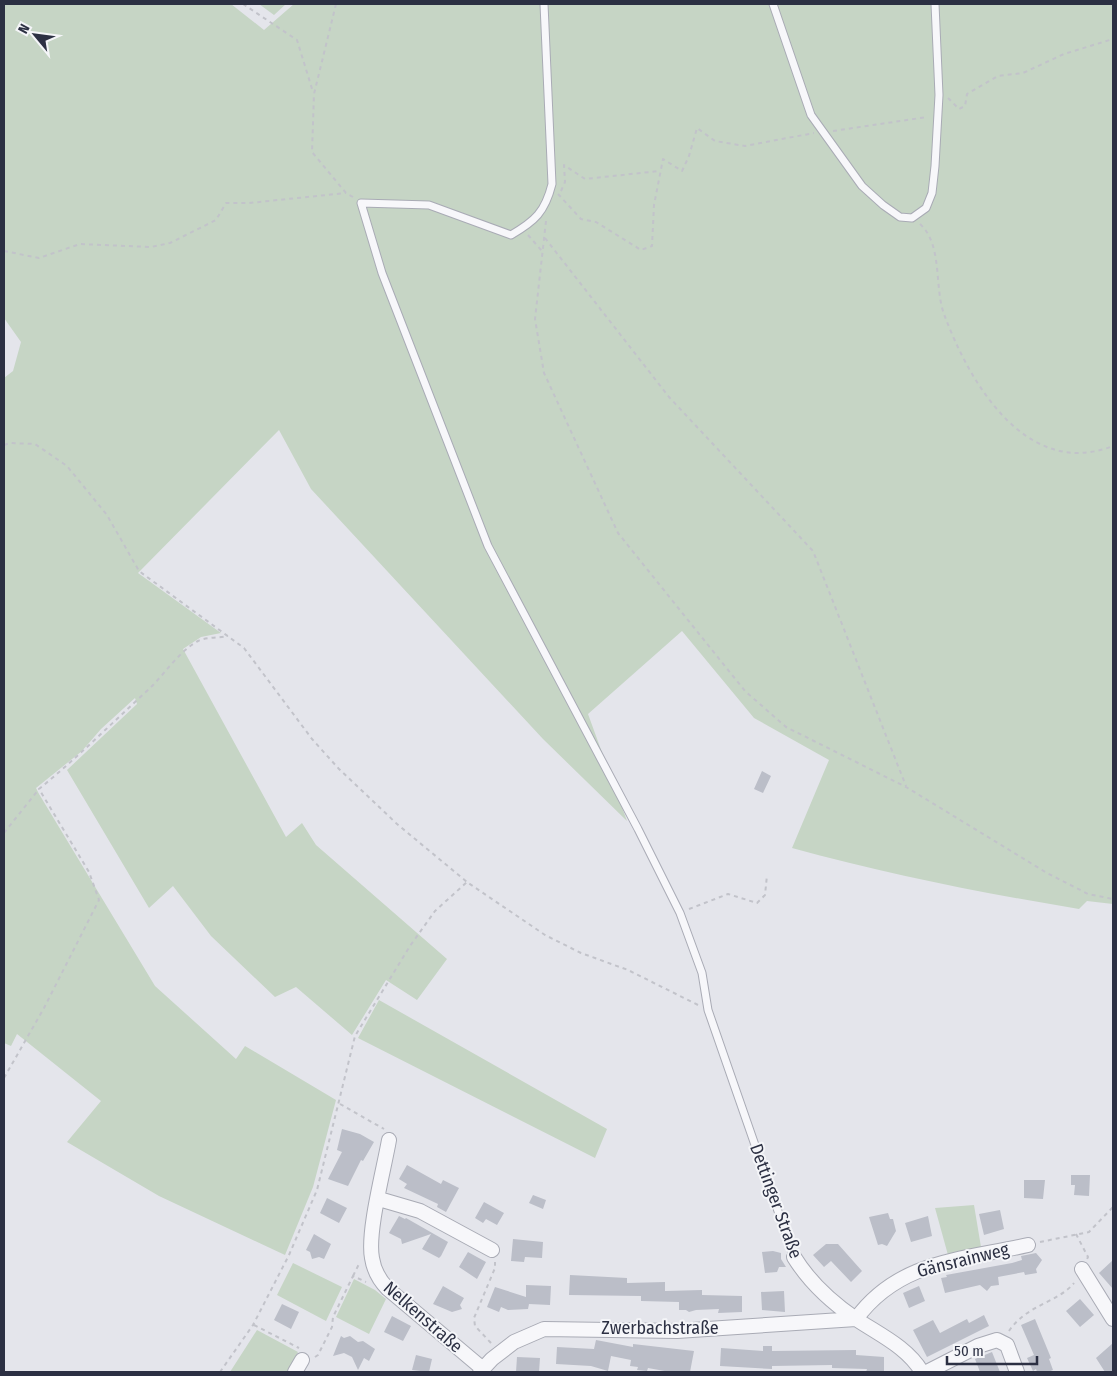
<svg xmlns="http://www.w3.org/2000/svg" width="1117" height="1376" font-family="'Fira Sans Condensed',sans-serif">
<rect width="100%" height="100%" fill="#e4e5eb"/>
<path fill="#c6d5c5" d="M4 4H231L264 30 294 4H1113V904L1087 901 1079 909C982 893 886 874 792 848L829 760 754 718 682 631 588 714 627 821 543 739 311 489 279 430 138 573 221 633 201 637 183 649 286 837 302 823 316 845 447 959 417 1000 386 980 352 1035 296 987 275 997 211 936 173 886 149 908 67 770 137 704 135 698 101 729 82 751 36 788 39 794 155 986 236 1059 245 1046 336 1100 313 1187 285 1255 159 1196 67 1142 101 1101 17 1034 11 1046 4 1043V378L13 371 21 342 4 318Z
M259 4H286L274 15Z
M379 1000 607 1129 595 1158 358 1038Z
M974 1205 981 1247 948 1255 935 1208Z
M293 1263 342 1287 326 1321 277 1295Z
M354 1279 375 1290 386 1299 369 1334 336 1317Z
M257 1330 298 1352 287 1372H230Z"/>
<path fill="#bbbec8" d="M762 771 771 776 763 793 754 789Z
M342 1129 360 1134 374 1142 363 1161 361 1160 348 1186 328 1179 342 1152 337 1150Z
M407 1165 441 1184 443 1180 459 1188 446 1212 437 1207 438 1204 404 1188 407 1184 399 1179Z
M1071 1175H1090L1089 1196 1074 1195 1075 1185H1071Z
M1024 1180H1045L1043 1199 1024 1198Z
M533 1195 546 1200 543 1209 529 1203Z
M327 1198 347 1208 339 1223 320 1213Z
M484 1202 504 1213 497 1225 486 1219 483 1223 475 1218Z
M1000 1210 1004 1229 984 1235 979 1214Z
M888 1213 890 1219H893L896 1231 887 1246 882 1244 878 1245 869 1217Z
M399 1216 405 1219 406 1218 448 1242 441 1256 439 1258 422 1249 431 1234 402 1244 401 1239 389 1233Z
M928 1216 932 1236 911 1242 905 1223Z
M314 1234 331 1244 324 1259 319 1257 312 1259 310 1252 306 1250Z
M513 1239 543 1242 542 1258 525 1257 524 1262 511 1261Z
M826 1244H838L862 1271 851 1282 831 1261 824 1267 813 1255Z
M773 1251 781 1253V1259L786 1267H779L777 1272 765 1273 762 1252Z
M468 1252 486 1262 477 1279 459 1267Z
M1036 1253 1042 1260 1036 1269 1037 1273 1025 1275 1024 1272 998 1277 999 1285 991 1286 987 1291 980 1285 945 1293 941 1278 947 1277 946 1275 1012 1263 1022 1260 1021 1256Z
M1113 1260V1289L1099 1273Z
M570 1275 627 1278V1283L665 1282V1291L702 1290V1295L742 1296V1312L718 1313 719 1309 696 1310 689 1312 686 1310H679V1302L641 1301V1296L569 1295Z
M526 1285 551 1286 550 1305 529 1304 528 1309 508 1310 501 1307 499 1312 487 1307 495 1287 526 1297Z
M443 1286 464 1298 460 1305 462 1309 452 1312 433 1304Z
M919 1286 925 1301 909 1308 903 1293Z
M784 1291 785 1312 762 1310 761 1292Z
M1080 1299 1094 1315 1080 1327 1066 1311Z
M282 1304 299 1312 291 1329 274 1320Z
M984 1315 989 1326 927 1357 913 1330 933 1320 940 1333 967 1319 969 1323Z
M392 1316 411 1326 403 1341 384 1332Z
M1035 1319 1051 1358 1049 1359 1053 1370 1048 1372H1037L1036 1369 1033 1371 1027 1358 1034 1355 1021 1325Z
M341 1336 344 1338 350 1336 358 1342 363 1341 375 1349 369 1361 364 1358 358 1370 352 1357 344 1353 333 1356Z
M596 1340 633 1347V1344L694 1351 690 1372H670L648 1368 647 1371 637 1370 638 1367 630 1366 631 1360 611 1356 608 1371 591 1366 556 1364 557 1347 594 1349Z
M1113 1343V1372H1105L1096 1358Z
M763 1346H772V1351L856 1350V1355L884 1357V1372H866L867 1369 832 1368V1365L772 1366V1369L720 1366 721 1348 763 1351Z
M992 1352 1000 1372H980L975 1359Z
M416 1355 432 1359 429 1372 412 1370Z
M517 1357 540 1358 539 1372H516Z"/>
<g fill="none" stroke-linecap="round" stroke-linejoin="round">
<g stroke="#a9abb5" stroke-width="9">
<path id="service" d="M544 4 552 184C545 212 535 221 511 235L429 205 361 203 382 273 488 546 638 829 680 913 702 973 708 1010 794 1257
M773 4 811 115 862 186 883 205 900 217 912 218 926 208 932 193 935 166 939 95 935 4"/>
</g>
<g stroke="#a9abb5" stroke-width="16">
<path id="minor" d="M389 1140C384 1169 367 1232 372 1258 374 1271 379 1280 388 1289L483 1369
M379 1199 420 1211 492 1250
M794 1257C810 1283 831 1302 856 1319 880 1335 907 1347 922 1372
M1082 1269 1113 1319
M295 1372 302 1360
M480 1372 492 1359 514 1342 544 1329 677 1331 856 1319C899 1260 963 1260 1028 1245
M927 1372 978 1346 997 1340 1007 1345 1017 1372"/>
</g>
<path stroke="#c2c3ca" stroke-width="2" stroke-dasharray="4 4" stroke-linecap="butt" d="M243 4 297 40 313 92
M336 4 314 94 312 152 346 193 353 197
M948 98 959 109 965 106 967 94 998 76 1023 73 1064 54 1113 39
M833 131 927 117
M561 191 565 182 564 165 585 179 659 171
M558 194 581 219 596 222 641 250 652 246 654 205 663 159 682 171 689 156 697 128 715 141 745 146 814 133
M546 221 535 319 544 373 618 533 745 691 786 727 906 787 1047 873 1088 894 1113 899
M920 224C943 245 934 287 944 314 969 382 1026 480 1113 446
M528 235 542 251
M545 238 669 397 813 551 906 786
M4 251 39 258 80 244 151 247 170 243 216 220 226 203H249L346 193
M4 445 10 443 35 444 67 466 107 515 139 571 244 648 312 739 339 769 397 824 467 882
M4 833 39 789
M689 909 728 894 757 903 765 895 767 875
M4 1078 44 1008 99 900 89 872 39 789C77 758 112 723 149 689 165 674 178 652 198 641 206 637 219 638 228 636
M340 1104 384 1129
M1076 1234 1088 1257 1087 1259
M1040 1242 1089 1232 1113 1207
M353 1276 360 1262
M254 1325 299 1348
M1009 1331C1026 1305 1059 1302 1074 1283
M491 1343 475 1326 474 1318 495 1268V1262
M315 1357 318 1355 332 1327 333 1317 353 1276 366 1282
M220 1372 253 1325 289 1255 317 1190 355 1036 410 946 435 911 467 882 545 935 581 953 628 970 698 1005"/>
<use href="#service" stroke="#f7f7fa" stroke-width="7"/>
<use href="#minor" stroke="#f7f7fa" stroke-width="14"/>
</g>
<g text-anchor="middle" dominant-baseline="central" stroke-width="4" stroke-linejoin="round" paint-order="stroke">
<g font-size="18" fill="#2c3043" stroke="#f4f5f8">
<text transform="translate(776 1201) rotate(70)">Dettinger Straße</text>
<text transform="translate(963 1260) rotate(-14)">Gänsrainweg</text>
<text transform="translate(423 1317) rotate(41)">Nelkenstraße</text>
<text x="660" y="1328">Zwerbachstraße</text>
</g>
</g>
<rect width="1117" height="1376" fill="none" stroke="#2c3043" stroke-width="10"/>
<g transform="translate(35 35) rotate(299)" stroke="#f4f5f8" stroke-width="4" paint-order="stroke">
<path d="M0-4L9 19L0 12L-9 19Z" fill="#2c3043"/>
<text y="-8" font-size="14" font-weight="bold" text-anchor="middle" fill="#2c3043">N</text>
</g>
<path d="M947 1356v8h90v-8" fill="none" stroke="#2c3043" stroke-width="2.5"/>
<text x="954" y="1356" font-size="15" fill="#2c3043" stroke="#f4f5f8" stroke-width="4" paint-order="stroke">50 m</text>
</svg>
